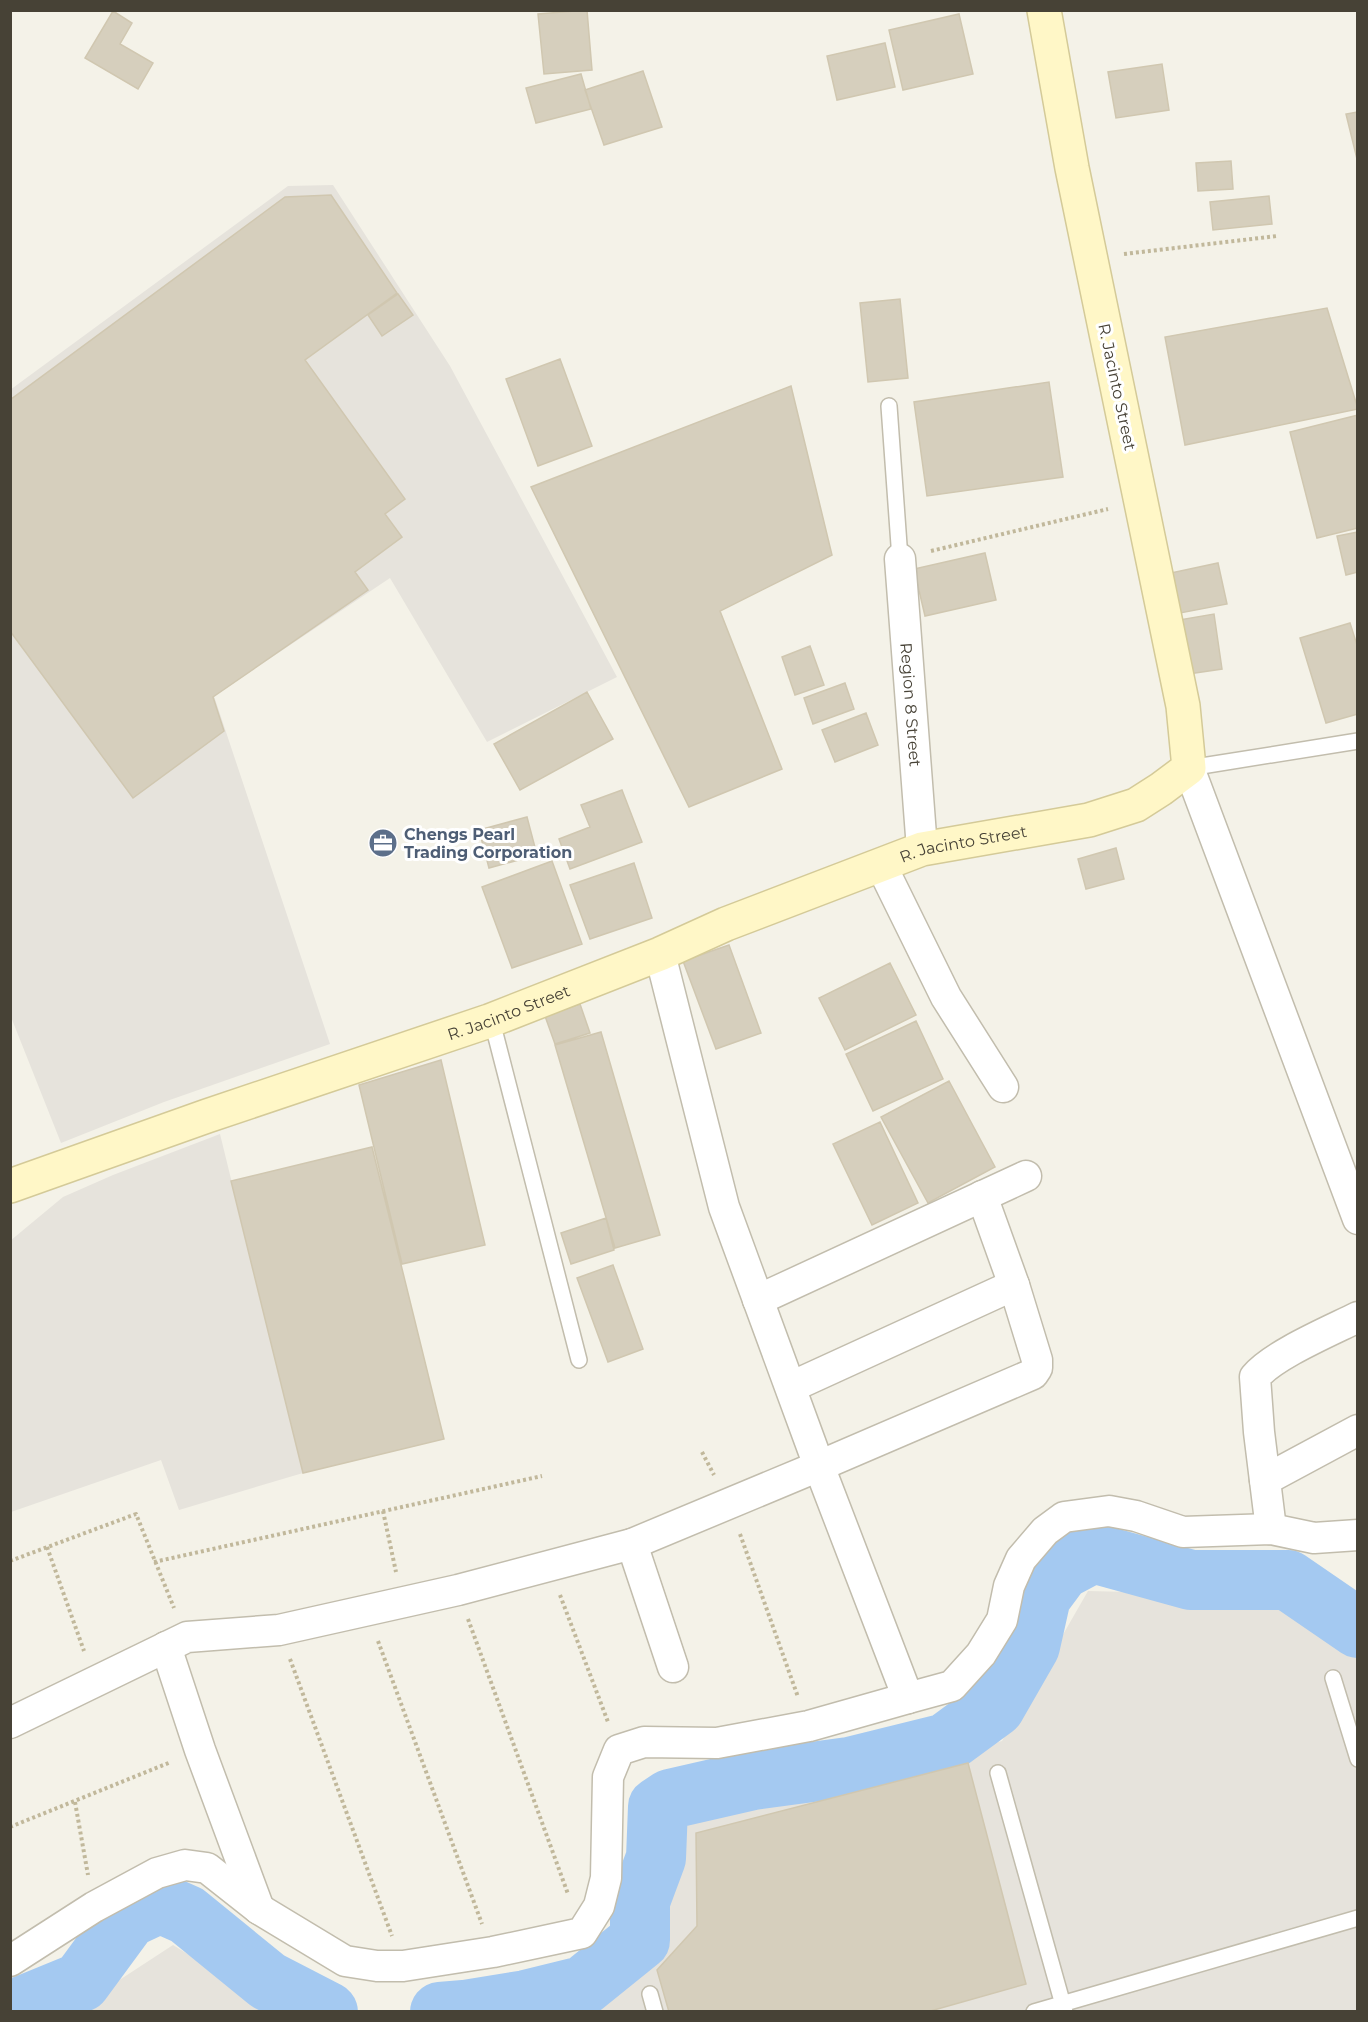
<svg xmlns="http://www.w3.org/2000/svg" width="1368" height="2022" font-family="Montserrat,sans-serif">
<rect width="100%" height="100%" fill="#f4f2e8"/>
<path fill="#e6e3dc" d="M333 185 450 366 617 677 487 742 390 578 214 696 330 1044 164 1102 61 1143 11 1017 10 390 288 186Z
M220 1134 303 1473 179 1510 161 1460 11 1512 10 1241 63 1197 113 1175Z
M1088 1591 1287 1596 1357 1645V2011L545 2012 558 2010 645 1973 687 1825 1002 1741Z
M173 1945 280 2011H72Z"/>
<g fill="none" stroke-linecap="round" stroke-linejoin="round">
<path stroke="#a4c9f1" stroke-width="60" d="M10 2011 81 1982 128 1918 160 1903 187 1915 268 1981 328 2012
M440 2012 464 2010 526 2000 583 1986 640 1940V1901L656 1858 658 1807 670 1799 753 1780 849 1767 946 1743 995 1707 1030 1646 1041 1597 1061 1570 1093 1553 1191 1580H1288L1358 1628"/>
</g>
<path fill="#d6cfbd" stroke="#d0c7b0" stroke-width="1.5" d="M587 10 592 70 544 74 538 14Z
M113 11 132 23 120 44 153 63 138 89 85 58Z
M959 14 973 74 903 90 889 30Z
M885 43 895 87 837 100 827 56Z
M1162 64 1169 110 1116 118 1108 72Z
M643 71 662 127 604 145 585 90Z
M581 74 591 109 536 123 526 88Z
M1358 112V163L1346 114Z
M1231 161 1233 189 1198 191 1196 163Z
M331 195 397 293 305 360 405 499 385 514 402 537 355 572 368 590 213 697 224 731 133 798 10 631V400L285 197Z
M1269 196 1272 224 1213 230 1210 202Z
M398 294 413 315 382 336 368 315Z
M900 299 908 378 868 382 860 303Z
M1327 308 1358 409 1185 445 1165 337Z
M560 359 592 446 538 466 506 379Z
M1049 382 1063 477 927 496 914 402Z
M791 386 832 555 720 611 782 769 689 807 531 487Z
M1358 415V528L1317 538 1290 432Z
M1358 532V572L1346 575 1337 536Z
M985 553 996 600 925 616 914 569Z
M1218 563 1227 604 1175 614 1166 574Z
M1214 614 1222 669 1182 675 1173 621Z
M1350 623 1358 648V714L1326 723 1300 638Z
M810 646 824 685 795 695 782 657Z
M845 683 854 709 813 724 804 698Z
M587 692 613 739 520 790 494 744Z
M866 713 878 745 835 762 822 730Z
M622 790 642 842 570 869 559 839 590 827 581 805Z
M527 817 537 855 489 868 479 830Z
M1116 848 1124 879 1086 889 1078 859Z
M552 861 582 944 512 968 482 887Z
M634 863 652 918 590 939 570 885Z
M729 945 761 1033 716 1049 683 961Z
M890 963 916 1015 845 1050 819 998Z
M580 1004 590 1033 555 1044 545 1016Z
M916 1021 943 1079 873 1111 846 1054Z
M601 1032 660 1235 615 1248 555 1045Z
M441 1060 485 1245 402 1264 359 1085Z
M949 1081 995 1167 928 1203 881 1117Z
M880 1122 918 1203 872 1225 833 1144Z
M372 1147 444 1439 303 1473 231 1181Z
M606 1218 614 1250 571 1264 561 1233Z
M613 1265 643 1349 608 1362 577 1278Z
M968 1763 1026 1984 927 2012H669L657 1970 697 1926 696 1833Z"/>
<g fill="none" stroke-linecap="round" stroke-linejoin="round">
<g stroke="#c2bdad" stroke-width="18">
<path id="lane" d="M889 406 900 559
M1189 768 1358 741
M489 1021 496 1037 579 1360
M1333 1678 1358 1759
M998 1773 1065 2012
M650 1994 655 2012
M1034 2012 1358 1918"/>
</g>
<g stroke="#c2bdad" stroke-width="33">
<g id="street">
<path id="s1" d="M900 559 922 849"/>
<path d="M1189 768 1358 1219"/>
<path d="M881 865 946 997 1003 1087"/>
<path d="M758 1300 1026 1176"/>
<path d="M791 1387 1014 1285"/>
<path d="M1265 1480 1358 1430"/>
<path d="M1271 1529 1259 1432 1255 1377C1273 1355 1330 1331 1358 1317"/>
<path d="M632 1544 673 1667"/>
<path d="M166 1647 200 1750 259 1909"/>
<path d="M908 1698 952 1686 981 1654 1002 1620 1009 1586 1021 1559 1045 1531 1064 1517 1109 1511 1136 1516 1183 1532 1271 1529 1314 1538 1358 1535"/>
<path d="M10 1723 187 1637 279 1630 458 1590 632 1544 819 1466 1033 1374 1037 1368V1360L1014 1285 982 1196"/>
<path d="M10 1961 94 1907 157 1873 185 1865 207 1868 259 1909 345 1961 377 1966H403L493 1952 582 1933 599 1906 606 1878 608 1777 619 1750 644 1742 717 1743 809 1726 908 1698 819 1466 724 1207 660 954"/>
</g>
</g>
<g stroke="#d4ca98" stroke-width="36">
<g id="secondary">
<path id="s2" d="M10 1186 207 1116 489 1021 660 954 726 924 922 849 1089 820 1136 805 1161 789 1189 768 1183 706 1072 168 1044 10"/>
</g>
</g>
<path stroke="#c1b89b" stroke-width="4" stroke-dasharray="3 3" stroke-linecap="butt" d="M1124 254 1277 236
M931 551 1108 509
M702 1452 714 1475
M383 1511 396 1572
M740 1534 798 1697
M47 1547 84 1651
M10 1561 136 1514 174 1608
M154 1562 542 1476
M560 1595 608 1722
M468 1619 568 1894
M378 1641 482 1924
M290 1659 392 1936
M75 1802 88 1875
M10 1827 171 1762"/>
<use href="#lane" stroke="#fff" stroke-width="15"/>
<use href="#street" stroke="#fff" stroke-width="30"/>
<use href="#secondary" stroke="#fff7c7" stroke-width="33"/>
</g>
<defs>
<g id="office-disc" transform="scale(1.5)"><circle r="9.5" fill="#5c6f8a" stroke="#fff"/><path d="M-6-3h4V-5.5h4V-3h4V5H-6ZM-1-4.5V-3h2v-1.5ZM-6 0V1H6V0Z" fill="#fff"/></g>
</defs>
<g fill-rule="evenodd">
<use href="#office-disc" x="383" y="843"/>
</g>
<g text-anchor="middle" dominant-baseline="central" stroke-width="6" stroke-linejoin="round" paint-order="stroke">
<g font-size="16" fill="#474236" stroke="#fff">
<text transform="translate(1117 387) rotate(78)">R. Jacinto Street</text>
<text stroke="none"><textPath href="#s1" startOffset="146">Region 8 Street</textPath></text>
<text stroke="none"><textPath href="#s2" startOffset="1014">R. Jacinto Street</textPath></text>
<text stroke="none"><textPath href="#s2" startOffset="528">R. Jacinto Street</textPath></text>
</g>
<g font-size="16" font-weight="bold" fill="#4e5e75" stroke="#fff" text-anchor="start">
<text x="404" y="834">Chengs Pearl<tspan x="404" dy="18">Trading Corporation</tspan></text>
</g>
</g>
<rect width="1368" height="2022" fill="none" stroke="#474236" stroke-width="24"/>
</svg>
